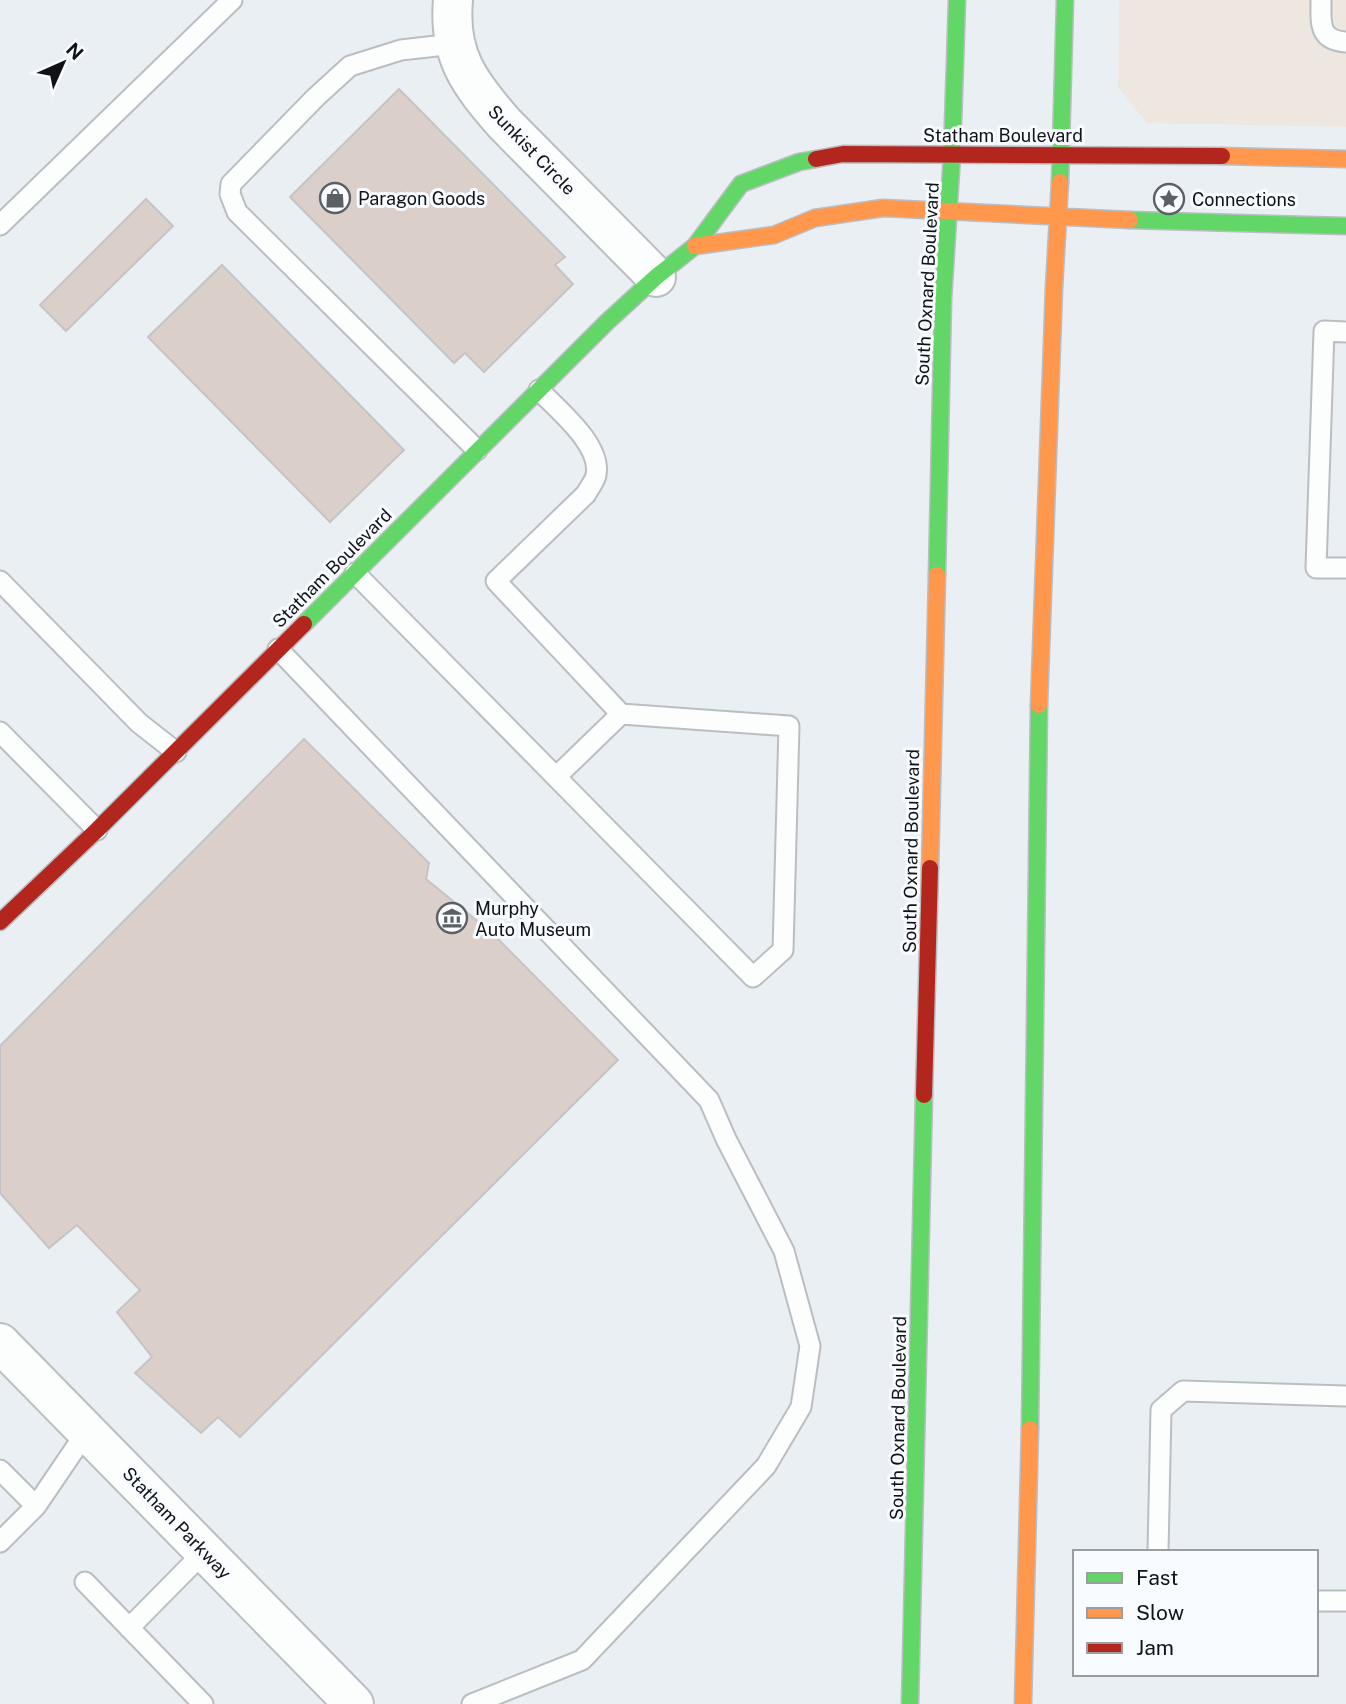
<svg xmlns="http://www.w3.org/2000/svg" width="1346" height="1704" font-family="'Public Sans',sans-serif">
<rect width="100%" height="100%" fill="#eaeff4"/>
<path fill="#eee7e0" d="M1119 0H1346V127L1147 123 1118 87Z"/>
<path fill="#dbcfca" stroke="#c4c4c5" stroke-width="2" d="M399 89 565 257 555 265 573 284 484 372 465 353 454 363 290 197Z
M146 199 173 226 66 331 40 305Z
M222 265 404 450 330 522 148 337Z
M304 739 429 863 426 879 492 933 618 1060 240 1437 218 1417 201 1433 135 1373 152 1357 117 1312 140 1290 77 1225 49 1248 0 1193V1046Z"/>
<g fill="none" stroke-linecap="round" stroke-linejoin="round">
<g stroke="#babec2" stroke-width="23">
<path id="lane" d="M1321 0C1321 23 1318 40 1346 42
M454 44 401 50 350 66 316 97 231 184 230 194 237 212 477 450
M0 225 232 0
M1346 332 1324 331 1316 568H1346
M355 573 556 777 621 714 496 581 586 494C589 488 595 481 596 475 602 445 558 410 539 390
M0 581 139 723 176 752
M278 649 709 1100 726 1139 784 1251 810 1346 801 1407 766 1466 582 1660 472 1704
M0 732 97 830
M556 777 753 977 783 950 789 726 621 714
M0 1470 36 1506
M0 1542 36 1506 87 1431
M1158 1552 1161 1410 1183 1391 1346 1396
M85 1582 203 1704
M1316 1601H1346
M129 1628 205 1551"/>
</g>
<g stroke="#babec2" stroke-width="42">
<path id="street" d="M453 0C448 55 469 83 504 123L656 277
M0 1343 354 1704"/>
</g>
<g stroke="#babec2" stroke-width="19">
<path id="fast" d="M1060 182 1065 0
M1130 220 1346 226
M937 575 943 299 952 155 957 0
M304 624 607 322 656 277 695 246 741 184 799 162 816 159
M1030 1429 1039 705
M910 1704 924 1095"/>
</g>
<g stroke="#babec2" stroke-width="19">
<path id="slow" d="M1222 156 1346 159
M695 246 774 235 815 218 883 208 1130 220
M1039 705 1054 288 1060 182
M930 868 937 575
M1023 1704 1030 1429"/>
</g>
<g stroke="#babec2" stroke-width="19">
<path id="jam" d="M816 159 843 154 1222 156
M0 922 97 830 304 624
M924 1095 930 868"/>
</g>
<use href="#lane" stroke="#fcfdfd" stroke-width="19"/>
<use href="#street" stroke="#fcfdfd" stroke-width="38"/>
<use href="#fast" stroke="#63d668" stroke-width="16"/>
<use href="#slow" stroke="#ff974d" stroke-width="16"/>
<use href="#jam" stroke="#b3261e" stroke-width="16"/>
</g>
<defs>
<g id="shop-ring" transform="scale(1.575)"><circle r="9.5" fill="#f8fbff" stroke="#5c5f63" stroke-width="1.5"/><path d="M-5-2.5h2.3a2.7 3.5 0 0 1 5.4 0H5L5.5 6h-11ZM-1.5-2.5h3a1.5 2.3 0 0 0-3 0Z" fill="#5c5f63"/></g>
<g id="sight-ring" transform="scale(1.575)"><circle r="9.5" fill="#f8fbff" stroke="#5c5f63" stroke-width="1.5"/><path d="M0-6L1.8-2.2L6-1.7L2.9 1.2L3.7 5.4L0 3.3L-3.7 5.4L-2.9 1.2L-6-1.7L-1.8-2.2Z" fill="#5c5f63"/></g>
<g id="museum-ring" transform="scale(1.575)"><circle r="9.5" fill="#f8fbff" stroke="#5c5f63" stroke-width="1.5"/><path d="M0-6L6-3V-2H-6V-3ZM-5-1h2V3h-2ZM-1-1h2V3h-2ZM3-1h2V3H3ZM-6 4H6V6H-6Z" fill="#5c5f63"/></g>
</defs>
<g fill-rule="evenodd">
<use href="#shop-ring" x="335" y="198"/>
<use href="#sight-ring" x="1169" y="199"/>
<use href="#museum-ring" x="452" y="918"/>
</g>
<g text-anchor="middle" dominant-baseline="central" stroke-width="6" stroke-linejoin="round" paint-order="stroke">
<g font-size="18" fill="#101215" stroke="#f8fbff">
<text x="1003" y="135">Statham Boulevard</text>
<text transform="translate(532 150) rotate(46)">Sunkist Circle</text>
<text transform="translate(927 284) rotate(-87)">South Oxnard Boulevard</text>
<text transform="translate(332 568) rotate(-45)">Statham Boulevard</text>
<text transform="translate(911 851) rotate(-89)">South Oxnard Boulevard</text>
<text transform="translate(898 1418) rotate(-89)">South Oxnard Boulevard</text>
<text transform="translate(177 1523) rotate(46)">Statham Parkway</text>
</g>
<g font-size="18" fill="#101215" stroke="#f8fbff" text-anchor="start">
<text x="358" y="198">Paragon Goods</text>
<text x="1192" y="199">Connections</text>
<text x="475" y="908">Murphy<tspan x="475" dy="21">Auto Museum</tspan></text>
</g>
</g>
<rect x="1073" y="1550" width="245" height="126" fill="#f8fbff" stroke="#9b9ea1" stroke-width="2"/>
<rect x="1087" y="1573" width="35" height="10" fill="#63d668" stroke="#9b9ea1" stroke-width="2"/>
<text x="1136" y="1585" font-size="21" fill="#101215">Fast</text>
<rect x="1087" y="1608" width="35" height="10" fill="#ff974d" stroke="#9b9ea1" stroke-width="2"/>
<text x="1136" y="1620" font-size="21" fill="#101215">Slow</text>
<rect x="1087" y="1643" width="35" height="10" fill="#b3261e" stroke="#9b9ea1" stroke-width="2"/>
<text x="1136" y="1655" font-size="21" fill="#101215">Jam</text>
<g transform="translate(63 63) rotate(45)" stroke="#f8fbff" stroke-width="5" paint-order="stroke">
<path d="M0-5L12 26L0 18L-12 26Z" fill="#101215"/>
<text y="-10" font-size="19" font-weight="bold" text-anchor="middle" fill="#101215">N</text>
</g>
</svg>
